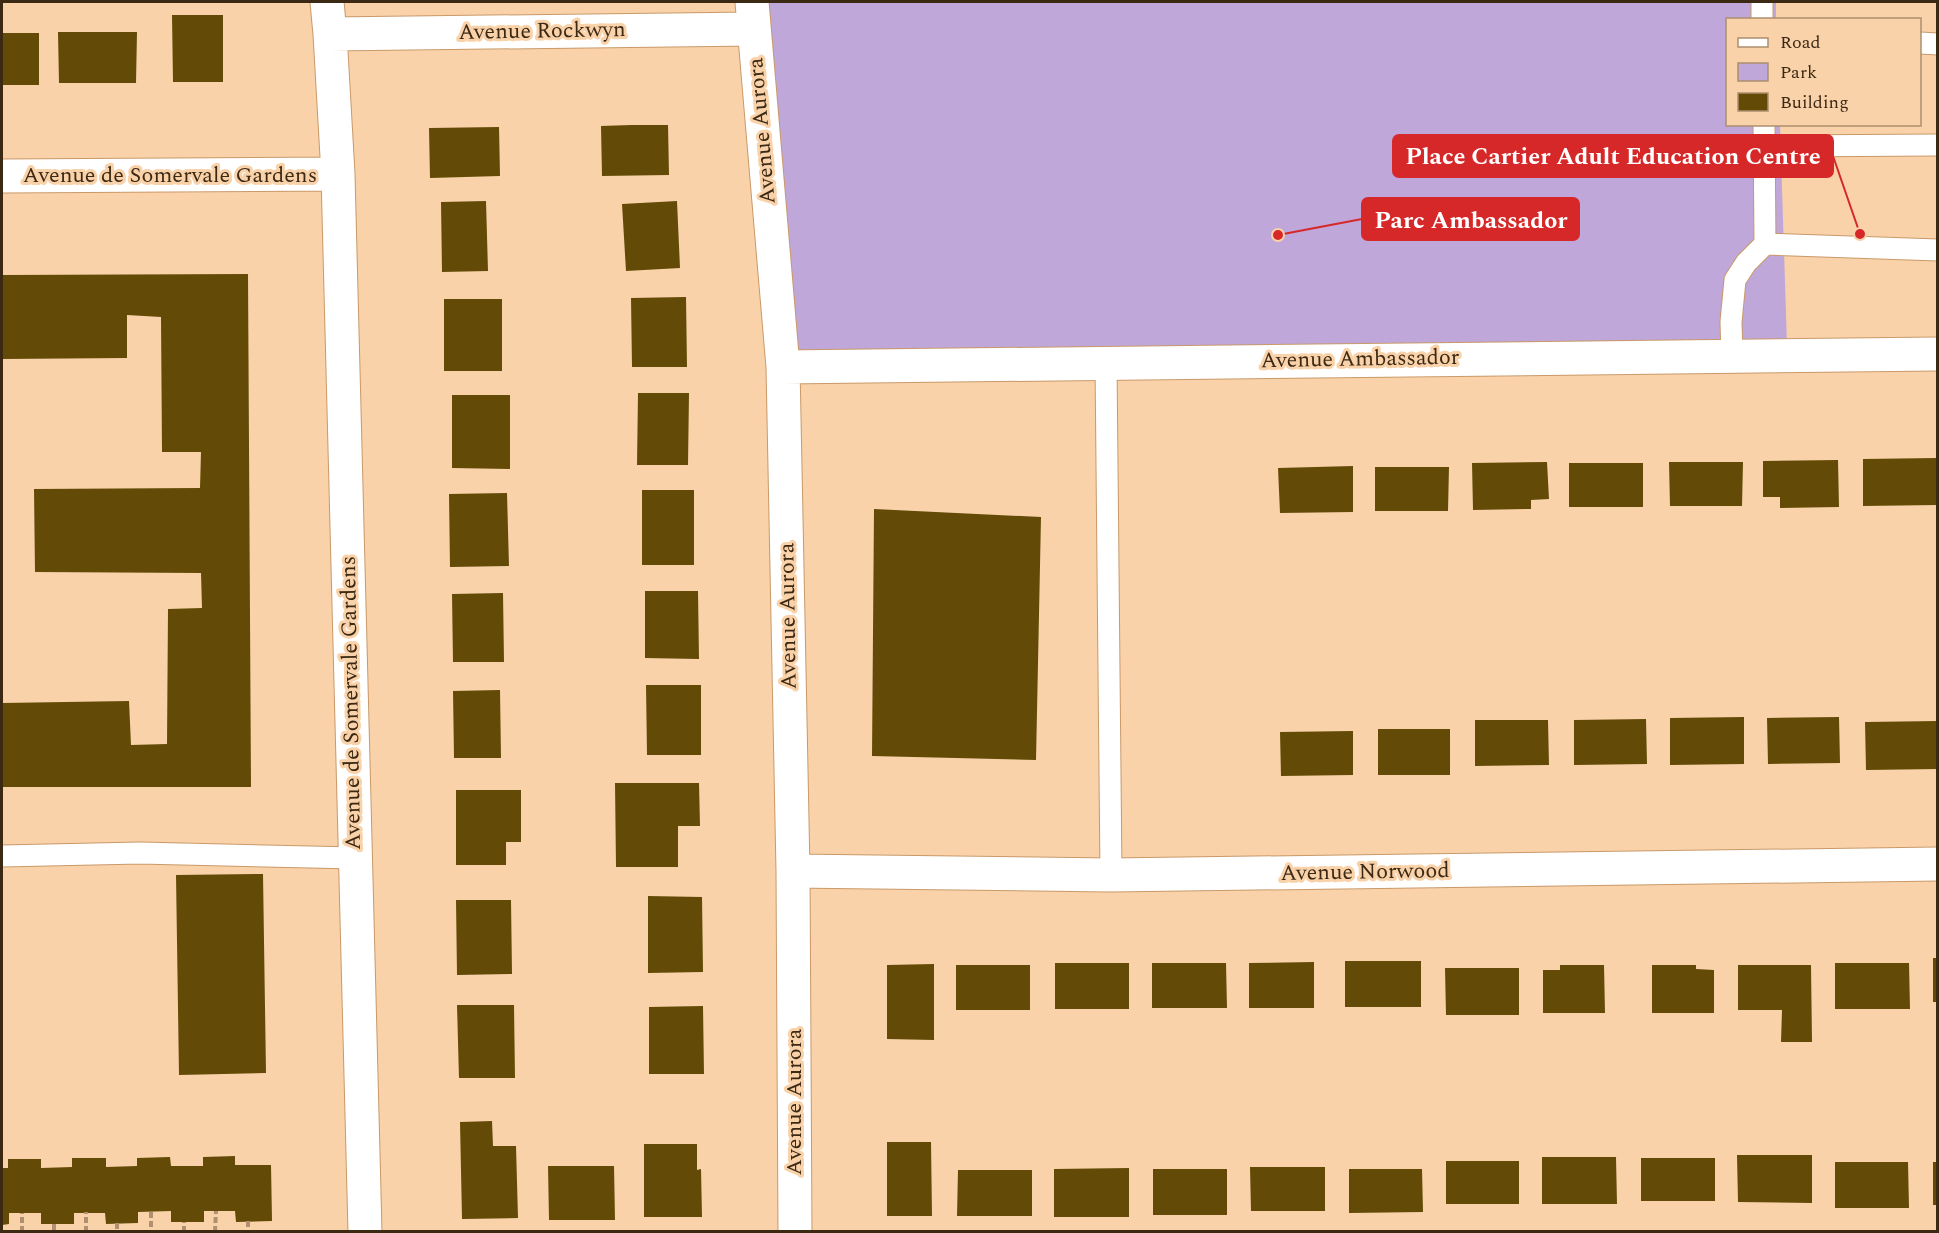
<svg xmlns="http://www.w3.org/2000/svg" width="1939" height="1233" font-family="Spectral,serif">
<rect width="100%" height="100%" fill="#f9d2aa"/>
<path fill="#bfa7da" d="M756 2H1776V19L1728 20V124L1780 125 1787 345 783 367Z"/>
<path fill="#634b07" d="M172 15H223V82H173Z
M58 32H137L136 83H59Z
M2 33H39V85H2Z
M631 125H668L669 175 602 176 601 126Z
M499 127 500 176 430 178 429 128Z
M486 201 488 271 442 272 441 202Z
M677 201 680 268 626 271 622 204Z
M248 274 251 787H2V703L129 701 131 745 167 744 168 609 202 608 201 573 35 572 34 489 200 488 201 452H162L161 317 127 315V358L2 359V275Z
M686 297 687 367H632L631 298Z
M444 299H502V371H444Z
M638 393H689L688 465H637Z
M452 395H510V469L452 468Z
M1936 458 1937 505 1863 506V459Z
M1838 460 1839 507 1780 508V497H1763V461Z
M1547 462 1549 499 1531 500V509L1473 510 1472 463Z
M1669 462H1743L1742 506H1670Z
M1569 463H1643V507H1569Z
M1353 466V512L1280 513 1278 468Z
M1375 467H1449L1448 511H1375Z
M642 490H694V565H642Z
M507 493 509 566 450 567 449 494Z
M874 509 1041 517 1036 760 872 756Z
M645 591H698L699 659 645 658Z
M503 593 504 662H453L452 594Z
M646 685H701V755H647Z
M500 690 501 758H454L453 691Z
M1744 717V764L1670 765V718Z
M1839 717 1840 763 1768 764 1767 718Z
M1646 719 1647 764 1574 765V720Z
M1475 720H1548L1549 765 1475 766Z
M1938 721V769L1866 770 1865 722Z
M1378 729H1450V775H1378Z
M1353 731V775L1281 776 1280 732Z
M615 783H699L700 826H678V867H616Z
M456 790H521V842H506V865H456Z
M263 874 266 1073 179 1075 176 875Z
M648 896 702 897 703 972 648 973Z
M456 900H511L512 974 457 975Z
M1933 958H1938V1002H1933Z
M1345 961H1421V1007H1345Z
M1314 962V1008H1249V963Z
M1055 963H1129V1009H1055Z
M1152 963H1226L1227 1008H1152Z
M1835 963H1909L1910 1009H1835Z
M934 964V1040L887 1039V965Z
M956 965H1030V1010H956Z
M1560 965H1604L1605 1013H1543V970H1560Z
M1652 965H1696V969L1714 970V1013H1652Z
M1738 965H1811L1812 1042H1781L1782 1010H1738Z
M1445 968H1519V1015H1446Z
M457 1005H514L515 1078H459Z
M703 1006 704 1074H649V1007Z
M492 1121 493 1146H516L518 1218 462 1219 460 1122Z
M887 1142H931L932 1216H887Z
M644 1144H697V1170L701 1169 702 1217H644Z
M1737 1155H1812V1203L1738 1202Z
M235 1156V1165H271L272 1221 236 1222 235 1211H204V1222H171V1211L138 1212V1223L106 1224 105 1213H74V1224H41V1213H9V1224L2 1225V1168H8V1159H41V1168L72 1167V1158H106V1167L137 1166V1158L170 1157 171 1166H203V1157Z
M1542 1157H1616L1617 1204H1542Z
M1641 1158H1715V1201H1641Z
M1446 1161H1519V1204H1446Z
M1835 1162H1908L1909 1208H1835Z
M1933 1162H1938V1205H1933Z
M548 1166H614L615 1220H549Z
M1250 1167H1325V1211H1251Z
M1129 1168V1217H1054V1169Z
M1153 1169H1227V1215H1153Z
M1349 1169H1422L1423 1212 1349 1213Z
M958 1170H1032V1216H957Z"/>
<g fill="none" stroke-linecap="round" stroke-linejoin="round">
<g stroke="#c99969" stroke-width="23">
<path id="service" d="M1762 2V20
M1920 43 1938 44
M1764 124 1765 244 1938 250
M1764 146 1938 145
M1732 356 1731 322 1735 280 1746 263 1765 244
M1106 362 1111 875
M2 856 140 853 355 858"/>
</g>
<g stroke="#c99969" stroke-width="35">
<path id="minor" d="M327 2 330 34 338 174 365 1232
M752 2 783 367 793 871 795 1232
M330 34 753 29
M2 176 338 174
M783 367 1938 354
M793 871 1111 875 1938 864"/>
</g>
<path stroke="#b09070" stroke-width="4" stroke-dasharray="6 3" stroke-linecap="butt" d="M151 1212V1232
M248 1221V1232
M117 1223V1232
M54 1224V1232
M22 1232V1213
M86 1232V1212
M184 1232V1222
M215 1232 216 1211"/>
<use href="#service" stroke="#fff" stroke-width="21"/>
<use href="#minor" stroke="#fff" stroke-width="33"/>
</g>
<g text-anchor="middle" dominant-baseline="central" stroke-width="6" stroke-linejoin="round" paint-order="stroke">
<g font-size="22" fill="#3c2914" stroke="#f9d2aa">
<text transform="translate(542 31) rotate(-1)">Avenue Rockwyn</text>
<text transform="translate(762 131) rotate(-95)">Avenue Aurora</text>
<text x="170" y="175">Avenue de Somervale Gardens</text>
<text transform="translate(1360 359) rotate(-1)">Avenue Ambassador</text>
<text transform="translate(788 616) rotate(-91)">Avenue Aurora</text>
<text transform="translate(351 703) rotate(-91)">Avenue de Somervale Gardens</text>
<text transform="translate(1365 872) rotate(-1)">Avenue Norwood</text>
<text transform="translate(794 1102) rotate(-90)">Avenue Aurora</text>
</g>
</g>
<path fill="none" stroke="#d62828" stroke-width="2" d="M1860 234L1833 156M1278 235L1362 219"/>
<g fill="#d62828" stroke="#f9d2aa" stroke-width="2">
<circle cx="1860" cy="234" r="6"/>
<circle cx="1278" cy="235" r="6"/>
</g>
<g fill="#d62828" stroke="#d62828" stroke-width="2">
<rect x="1393" y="135" width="440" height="42" rx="6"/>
<rect x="1362" y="198" width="217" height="42" rx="6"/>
</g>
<g font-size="24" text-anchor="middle" font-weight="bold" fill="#fff">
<text x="1613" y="164">Place Cartier Adult Education Centre</text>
<text x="1471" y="228">Parc Ambassador</text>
</g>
<rect width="1939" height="1233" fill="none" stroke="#3c2914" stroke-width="6"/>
<rect x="1726" y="18" width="195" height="108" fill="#f9d2aa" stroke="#ad8e6e" stroke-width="1.5"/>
<rect x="1738" y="38" width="30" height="9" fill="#ffffff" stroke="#ad8e6e" stroke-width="1.5"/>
<text x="1780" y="48" font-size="18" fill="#3c2914">Road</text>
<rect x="1738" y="63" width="30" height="18" fill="#bfa7da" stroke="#ad8e6e" stroke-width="1.5"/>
<text x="1780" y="78" font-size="18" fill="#3c2914">Park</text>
<rect x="1738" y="93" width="30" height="18" fill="#634b07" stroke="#ad8e6e" stroke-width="1.5"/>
<text x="1780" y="108" font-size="18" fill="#3c2914">Building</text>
</svg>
